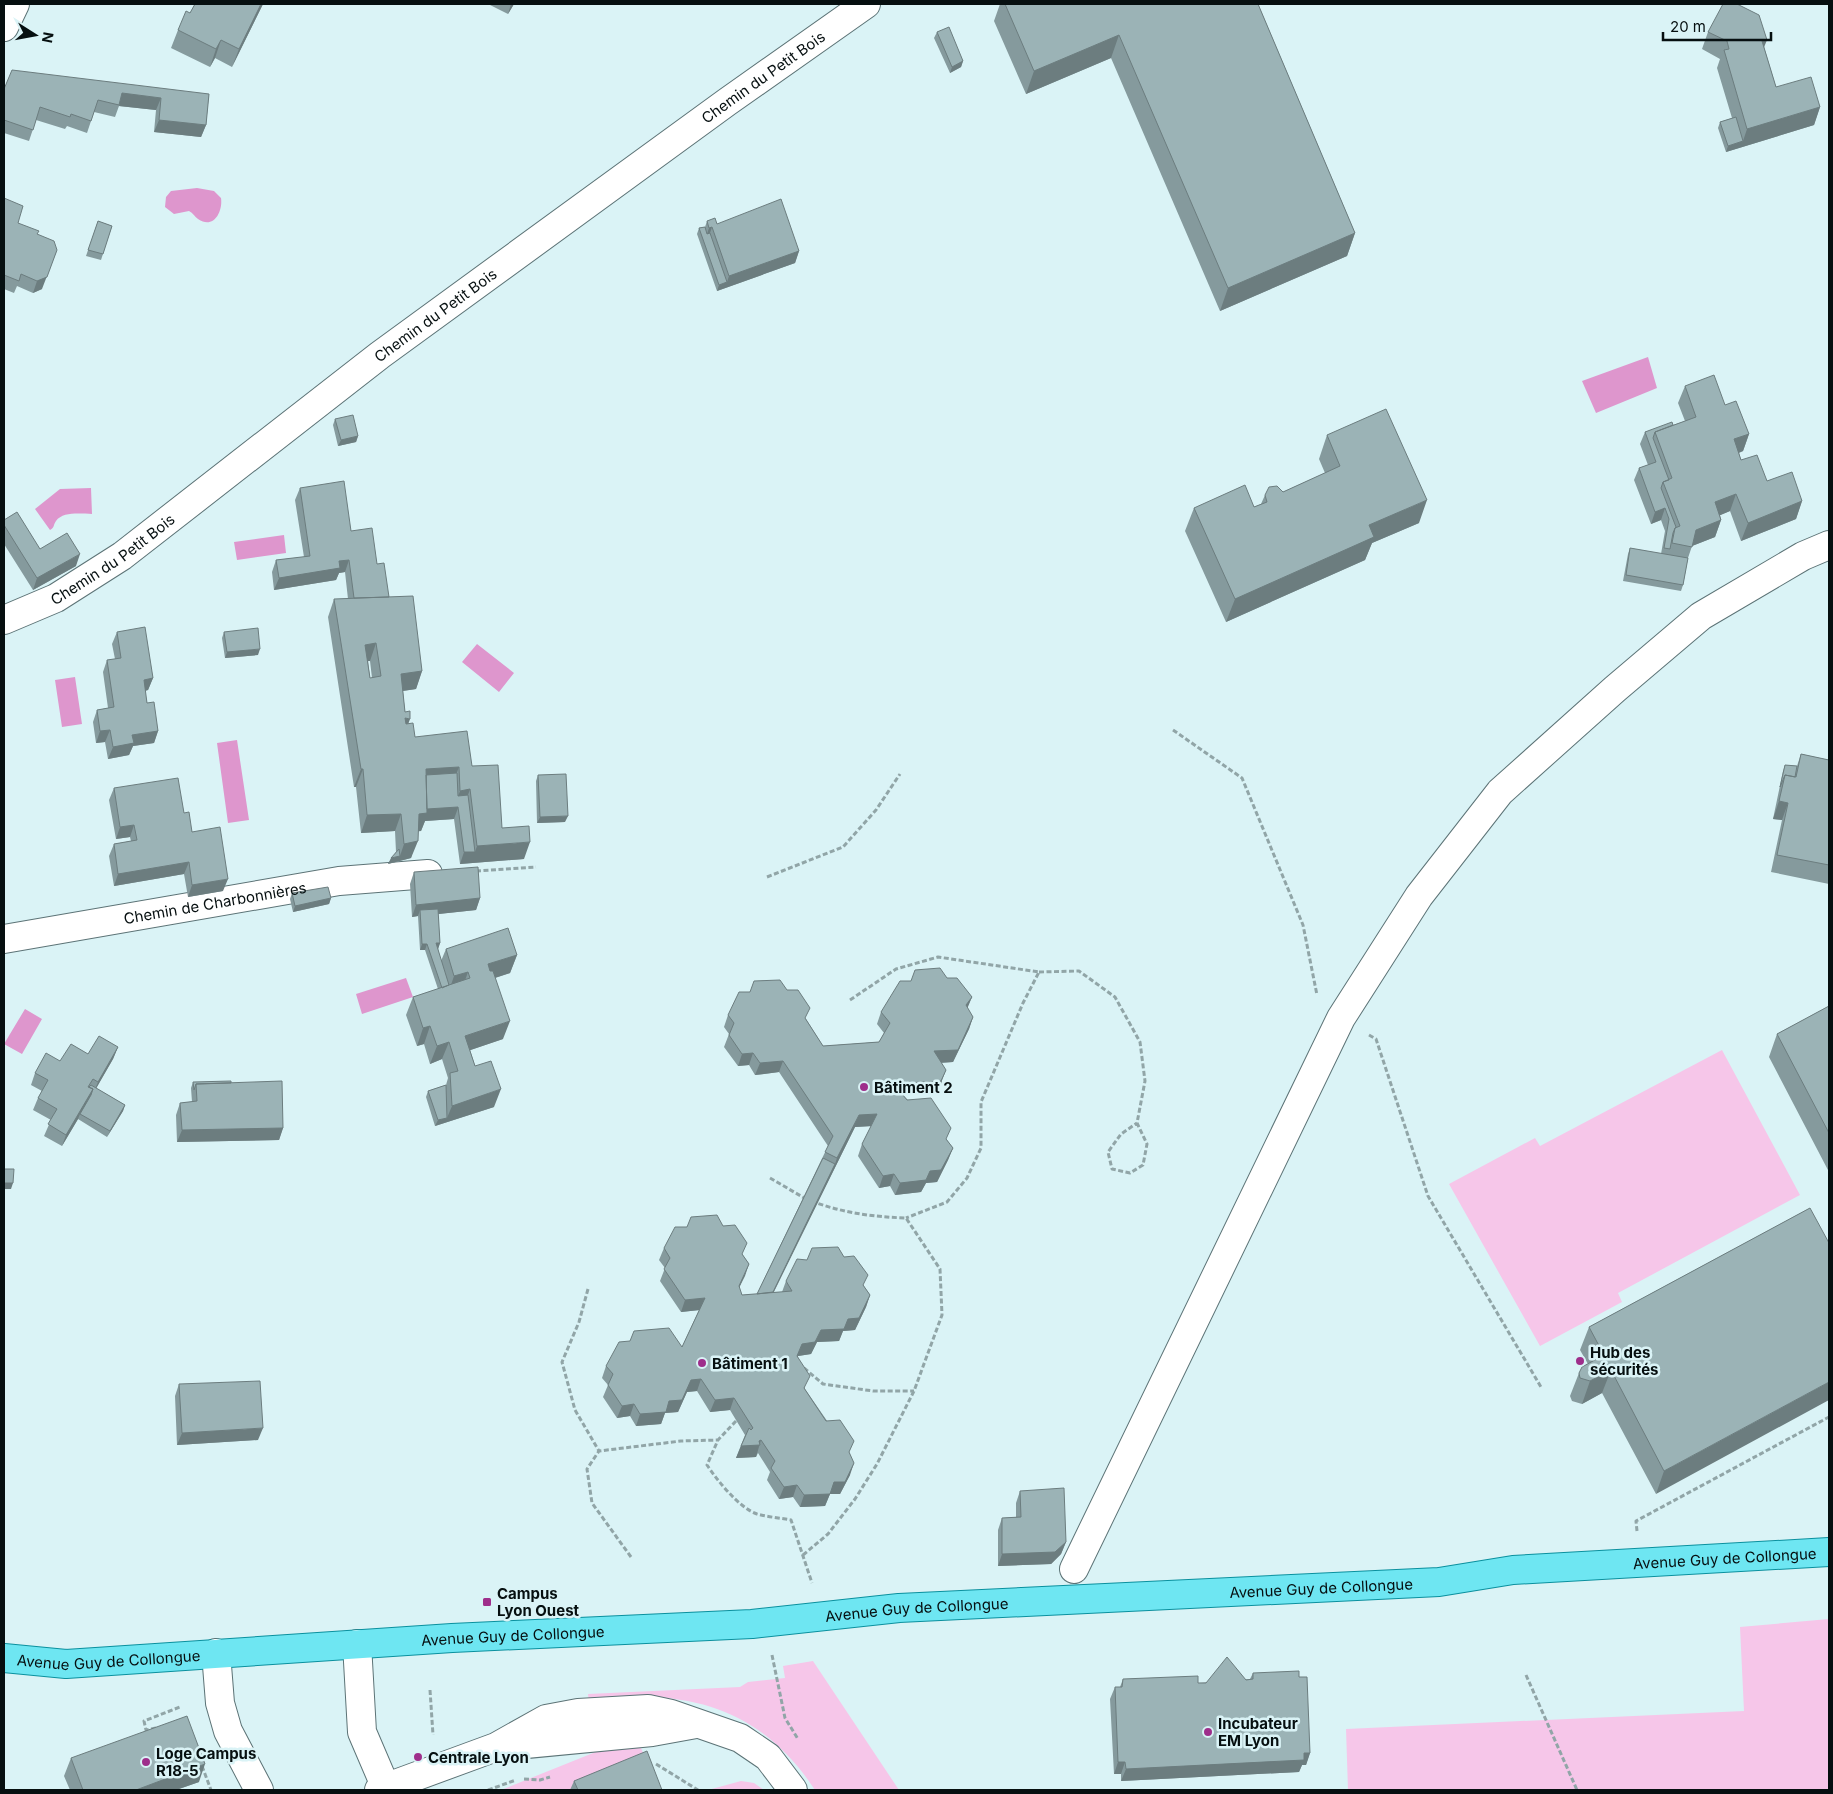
<svg xmlns="http://www.w3.org/2000/svg" width="1833" height="1794" font-family="Inter,sans-serif">
<rect width="100%" height="100%" fill="#daf3f6"/>
<path fill="#f6c6e9" d="M1722 1050 1800 1195 1618 1293 1622 1302 1540 1346 1449 1184 1535 1138 1540 1146Z
M1829 1619V1790H1348L1346 1729 1744 1711 1740 1627Z
M813 1661 899 1790H815C775 1729 721 1698 646 1697 628 1697 608 1700 589 1702L588 1694 740 1687 748 1682 785 1678 783 1666Z
M630 1742 641 1748 658 1790H501L618 1743Z
M741 1781 754 1783 764 1790H708Z"/>
<path fill="#de96cd" d="M197 188 214 191 221 198C223 211 214 230 198 219 195 217 193 213 189 211L174 214 165 207 166 197 171 191Z
M1648 357 1657 388 1596 413 1582 381Z
M91 488 92 514C82 514 63 511 56 521 53 525 55 527 50 530L35 509 60 489Z
M284 535 286 553 237 560 234 542Z
M477 644 514 673 499 692 462 662Z
M75 677 82 724 62 727 55 680Z
M237 740 249 820 228 823 217 743Z
M406 978 413 997 362 1014 356 994Z
M25 1009 42 1019 22 1054 4 1044Z"/>
<g fill="none" stroke-linecap="round" stroke-linejoin="round">
<g stroke="#5c7376" stroke-width="30">
<g id="minor">
<path d="M4 27 15 4"/>
<path id="s1" d="M4 620 56 598 122 556 380 355 727 102 866 4"/>
<path id="s2" d="M4 939 339 881 428 874"/>
<path d="M1074 1569 1341 1018 1419 896 1500 792 1615 689 1701 616 1803 556 1829 545"/>
<path d="M357 1644 362 1732 386 1788"/>
<path d="M216 1653 220 1703 228 1731 259 1790"/>
<path d="M506 1746 652 1732 696 1724"/>
<path d="M379 1790 496 1747 546 1719 578 1713 648 1709 671 1714 740 1738 768 1757 793 1790"/>
</g>
</g>
<g stroke="#0b909e" stroke-width="30">
<g id="major">
<path id="s3" d="M4 1658 66 1664 452 1638 752 1624 899 1608 1439 1582 1513 1570 1829 1552"/>
</g>
</g>
<path stroke="#91a5a7" stroke-width="3" stroke-dasharray="5 2.5" stroke-linecap="butt" d="M1173 730 1242 778 1303 925 1317 995
M476 871 536 867
M767 877 843 847 876 810 900 774
M1039 972 1079 971 1115 997 1140 1042 1145 1081 1137 1123 1147 1144 1143 1165 1130 1173 1112 1169 1108 1152 1121 1134 1137 1123
M850 1000 896 969 938 957 1039 972 1023 1003 981 1102V1148L967 1178 947 1202 906 1218
M1369 1035 1376 1039 1428 1196 1541 1387
M770 1178 806 1199
M588 1289 579 1322 562 1362 575 1410 599 1451
M804 1368 823 1384 873 1391H914
M736 1421 718 1440 707 1465C717 1480 739 1508 757 1514 768 1517 780 1518 791 1520L812 1583
M1637 1531 1636 1521 1829 1417
M803 1555 828 1534 855 1499 877 1464 914 1391 942 1315 940 1269 906 1218C874 1217 844 1213 814 1202
M631 1557 592 1503 587 1469 599 1451 681 1441 718 1440
M772 1655 785 1718 798 1739
M1526 1675 1577 1790
M430 1690 433 1735
M156 1728 146 1730 144 1721 180 1707
M656 1764 698 1790
M202 1766 211 1790
M524 1779 540 1780 550 1777
M488 1790 516 1780"/>
<use href="#minor" stroke="#fff" stroke-width="28"/>
<use href="#major" stroke="#6ee6f2" stroke-width="28"/>
</g>
<path fill="#859a9d" fill-rule="evenodd" d="M195 4H263L232 67 215 58 210 67 171 48 178 30 190 13Z
M488 4H514L508 14Z
M1000 4H1258L1355 233 1347 256 1220 311 1111 58 1026 94 994 21Z
M937 32 963 61 961 67 950 73 934 38Z
M1708 32 1764 47 1776 87 1820 107 1814 125 1726 152 1718 128 1720 122 1732 118 1717 68 1720 59 1702 49Z
M4 89 209 94 206 125 201 137 154 132 156 110 119 106 115 117 94 112 87 133 67 126 65 129 36 120 29 141 4 133Z
M4 198 18 223 37 234 42 289 33 293 17 286 14 293 4 289Z
M98 221 112 226 101 260 86 256Z
M707 221 799 251 795 263 717 291 697 234 699 228 705 227Z
M1685 386 1725 405 1749 434 1743 451 1739 453 1741 460 1767 481 1802 501 1796 519 1741 541 1730 511 1720 515 1721 520 1715 537 1692 546 1688 558 1683 585 1681 591 1623 581 1628 554 1630 548 1661 554 1665 531 1661 520 1651 524 1634 480 1639 468 1648 465 1640 444 1645 432 1673 425 1685 421 1678 403Z
M335 419 358 436 356 442 338 446 333 425Z
M1327 435 1419 523 1372 543 1365 560 1226 622 1185 531 1194 508 1254 507 1261 504 1265 495 1283 492 1325 473 1319 459Z
M300 488 351 531 377 564 389 597 422 671 416 689 403 691 405 712 408 723 415 737 472 766 502 828 524 859 460 864 454 819 425 821 421 831H418L411 858 388 864 396 852 395 831 361 833 356 787H354L328 617 334 599H348L345 572 339 573 336 580 274 590 272 572 276 560 304 557 295 500ZM368 661H370L372 678H370Z
M4 520 40 549 76 566 33 590 4 544Z
M117 632 153 678 148 690 145 691 147 703 158 731 154 743 133 746 129 755 108 759 105 742 96 743 93 722 97 710 108 708 103 672 107 660 115 659 112 644Z
M224 632 258 655 225 658 222 638Z
M1801 754 1829 760V884L1771 872 1782 820 1773 819 1783 771 1785 765 1797 766Z
M538 775 565 822 537 823 536 781Z
M114 788 184 813 192 832 223 891 188 897 184 874 114 886 109 856 114 844 131 841 130 837 116 839 109 800Z
M414 872 480 898 476 910 438 914 440 943 438 949 441 961 446 949 517 955 510 973 495 978 503 1039 470 1050 475 1066 494 1107 435 1126 426 1097 428 1091 446 1085 448 1078 442 1059 430 1064 424 1044 417 1046 406 1015 413 997 438 989 425 950H420L418 916 412 917 410 884Z
M292 893 331 898 329 904 293 912 290 899Z
M947 978 972 997 967 1008 973 1017 969 1029 953 1062 942 1063V1082L937 1093 903 1095 947 1140 953 1148 948 1160 937 1182 926 1183 921 1192 895 1195 890 1186 879 1188 858 1156 862 1144 871 1126 855 1127 773 1292H782L786 1281 807 1260 844 1257 870 1295 866 1307 855 1330 843 1331 839 1341 817 1342 811 1354 798 1356V1357L805 1389 850 1454V1475L840 1494H830L825 1506 800 1507 793 1497 779 1499 767 1480 770 1472 758 1453 756 1457 736 1458 745 1435 730 1410 710 1412 697 1391 687 1392 678 1412 665 1413 661 1424 636 1426 630 1416 617 1418 603 1397 608 1385 602 1378 606 1366 682 1347 699 1310 681 1312 660 1281 665 1268 659 1260 664 1248 687 1227 723 1226 749 1264 739 1288 742 1295 757 1294 828 1146 779 1072 755 1075 749 1065 738 1066 724 1047 729 1034 724 1027 728 1015 806 1019 823 1046 879 1042 884 1033 877 1024 881 1012 911 981Z
M1829 1006V1172L1769 1057 1777 1034Z
M118 1047 113 1059 96 1088 125 1105 123 1111 107 1137 78 1119 62 1146 44 1136 51 1120 33 1110 38 1098 42 1091 31 1085 35 1073 60 1061Z
M193 1082 231 1083 283 1128 279 1140 177 1142 176 1115 180 1103 192 1102 191 1088Z
M1810 1208 1656 1494 1602 1393 1582 1404 1572 1401 1570 1396 1579 1373 1588 1364 1580 1350 1589 1327Z
M179 1384 258 1440 177 1445 175 1396Z
M1020 1491 1066 1542 1061 1554 1051 1564 998 1566V1530L1002 1518 1016 1517V1503Z
M1253 1673 1299 1677 1310 1753 1306 1765H1302L1299 1772 1121 1781V1774H1114L1110 1699 1115 1687H1120L1123 1679 1198 1683 1250 1679Z
M71 1758 199 1782 176 1790H70L64 1776Z
M574 1781 662 1790H570Z"/>
<path fill="#6c7d7f" d="M261 4H263L232 67 239 49Z
M511 4H514L508 14Z
M1119 35 1111 58 1026 94 1034 71Z
M221 40 215 58 210 67 216 49Z
M1767 40 1760 57 1762 41Z
M963 61 961 67 950 73 952 67Z
M122 93 161 98 156 110 119 106Z
M1820 107 1814 125 1726 152 1728 146 1743 141 1747 129Z
M159 120 206 125 201 137 154 132Z
M712 227 708 239 705 240 709 228Z
M1355 233 1347 256 1220 311 1228 288Z
M57 250 42 289 33 293 37 281Z
M799 251 795 263 717 291 719 285 727 282 729 276Z
M1749 434 1743 451 1727 457 1734 439Z
M358 436 356 442 338 446 341 440Z
M1736 494 1730 511 1709 520 1715 502Z
M1427 500 1419 523 1372 543 1365 560 1226 622 1235 599 1369 525Z
M1802 501 1796 519 1741 541 1748 523Z
M1665 508 1661 520 1651 524 1655 512Z
M1721 520 1715 537 1692 546 1696 530Z
M80 554 76 566 33 590 37 578Z
M349 560 345 572 339 573 336 580 274 590 279 578 339 561Z
M376 643 370 661 359 662 365 645Z
M260 649 258 655 225 658 227 652Z
M422 671 416 689 395 692 401 674Z
M153 678 148 690 139 692 144 680Z
M405 718 410 719 404 736Z
M110 730 105 742 96 743 100 731Z
M158 731 154 743 133 746 129 755 108 759 113 747 132 735Z
M459 767 452 785 424 786 426 769Z
M361 769H363L356 787H354Z
M470 789 464 807 458 808 454 819 425 821 421 831 413 832 419 814 425 809 454 807 460 791Z
M1779 801 1788 803 1782 820 1773 819Z
M401 814 395 831 361 833 367 815Z
M568 816 565 822 537 823 540 817Z
M134 825 130 837 116 839 120 827Z
M418 841 411 858 388 864 391 858 400 856 404 844Z
M530 842 524 859 460 864 464 852H475L477 846Z
M189 862 184 874 114 886 118 874Z
M228 879 223 891 188 897 192 885Z
M331 898 329 904 293 912 295 906Z
M480 898 476 910 420 916V910L418 916 412 917 416 905Z
M436 943H440L438 949Z
M422 944H427L425 950H420Z
M517 955 510 973 482 982 488 964Z
M468 972 462 989 448 994 454 976Z
M972 997 967 1009 966 1005Z
M973 1017 969 1029 953 1062 930 1063 934 1051Z
M510 1021 503 1039 459 1054 465 1036Z
M430 1026 424 1044 417 1046 423 1028Z
M449 1042 442 1059 430 1064 437 1046Z
M118 1047 113 1059 93 1094 98 1082Z
M753 1053 749 1065 738 1066 742 1054Z
M783 1061 779 1072 755 1075 760 1063Z
M946 1070 937 1093 903 1095 902 1094 907 1083Z
M93 1089 89 1101 80 1114 78 1119 62 1146 66 1135Z
M501 1089 494 1107 435 1126 438 1120 447 1118 452 1106Z
M125 1105 123 1111 107 1137 110 1131Z
M877 1114 873 1126 855 1127 768 1304 752 1305 835 1164 837 1158 859 1115Z
M283 1128 279 1140 177 1142 182 1130Z
M953 1148 948 1160 937 1182 926 1183 921 1192 895 1195 900 1183 930 1171Z
M894 1174 890 1186 879 1188 883 1176Z
M4 1183H13L11 1189H4Z
M749 1264 745 1276 734 1298 739 1286Z
M870 1295 866 1307 855 1330 843 1331 839 1341 817 1342 811 1354 798 1356 792 1368 802 1344 821 1330 848 1319Z
M705 1298 700 1310 681 1312 685 1300Z
M1611 1370 1602 1393 1582 1404 1590 1381Z
M701 1379 697 1391 687 1392 678 1412 665 1413 661 1424 636 1426 640 1414 669 1401 691 1380Z
M1829 1382V1400L1656 1494 1664 1471Z
M734 1398 730 1410 710 1412 715 1400Z
M634 1404 630 1416 617 1418 622 1406Z
M263 1428 258 1440 177 1445 182 1433Z
M761 1440 756 1457 736 1458 741 1446Z
M854 1463 850 1475 840 1494H830L825 1506 800 1507 804 1495 834 1482Z
M797 1485 793 1497 779 1499 784 1487Z
M1066 1542 1061 1554 1051 1564 998 1566 1002 1554Z
M1304 1753H1310L1306 1765H1302L1299 1772 1121 1781 1126 1769Z
M1118 1762H1125L1121 1774H1114Z
M205 1764 199 1782 176 1790H136Z"/>
<path fill="#9bb3b6" stroke="#6c7d7f" fill-rule="evenodd" d="M195 4H261L239 49 221 40 216 49 178 30 186 11 190 13Z
M1005 4H1258L1355 233 1228 288 1119 35 1034 71Z
M1723 4H1737L1759 15 1767 40 1762 41 1776 87 1811 77 1820 107 1747 129 1724 50 1729 49 1727 41 1708 32Z
M949 27 963 61 952 67 937 32Z
M12 70 209 94 206 125 159 120 161 98 122 93 119 105 98 100 91 121 71 114 70 117 40 107 33 130 4 120V89Z
M1736 117 1743 141 1728 146 1720 122Z
M4 198 23 206 18 223 39 231 37 234 54 241 57 250 47 277 37 281 21 274 19 281 4 275Z
M781 199 799 251 729 276 712 227 709 228 707 221 715 218 717 224Z
M98 221 112 226 103 254 88 250Z
M705 227 707 234 710 233 727 282 719 285 699 228Z
M1714 375 1725 405 1736 401 1749 434 1734 439 1741 460 1757 455 1767 481 1792 472 1802 501 1748 523 1736 494 1715 502 1721 520 1696 530 1692 547 1672 543 1675 528 1680 526 1663 482 1672 478 1655 432 1696 417 1685 386Z
M1386 409 1427 500 1369 525 1374 537 1235 599 1194 508 1245 485 1254 507 1267 502 1265 495 1269 487 1277 486 1283 492 1340 466 1327 435Z
M353 415 358 436 341 440 335 419Z
M1672 422 1673 425 1655 432 1653 438 1669 480 1663 482 1661 488 1676 527 1675 528 1673 533 1670 549 1664 548 1669 519 1665 508 1655 512 1639 468 1656 462 1645 432Z
M344 481 351 531 372 528 377 564 384 563 389 597 354 598 349 560 339 561 340 568 279 578 276 560 310 556 300 488Z
M17 512 40 549 67 533 80 554 37 578 4 525V520Z
M1630 548 1688 558 1683 585 1626 575Z
M413 596 422 671 401 674 405 712 410 711V719L405 718 406 724 413 723 415 737 467 731 472 766 498 765 502 828 529 826 530 842 477 846 470 789 460 791 459 767 426 769 427 813 419 814 418 841 404 844 401 814 367 815 363 769H361L334 599ZM376 643 381 676 370 678 365 645Z
M145 627 153 678 144 680 147 703 154 702 158 731 132 735 134 743 113 747 110 730 100 731 97 710 114 707 107 660 121 658 117 632Z
M258 628 260 649 227 652 224 632Z
M1801 754 1829 760V865L1777 855 1788 803 1779 801 1785 775 1796 777Z
M1785 765 1797 766 1795 777 1785 775 1780 787Z
M457 773 458 796 468 795 475 852H464L458 807 427 809 426 775Z
M566 774 568 816 540 817 538 775Z
M178 778 184 813 189 812 192 832 220 827 228 879 192 885 189 862 118 874 114 844 137 840 134 825 120 827 114 788Z
M399 849 400 856 391 858Z
M478 867 480 898 416 905 414 872Z
M328 887 331 898 295 906 292 893Z
M438 909 440 943H436L449 985 442 988 427 944H422L420 910Z
M508 928 517 955 488 964 490 971H493L510 1021 465 1036 475 1066 491 1061 501 1089 452 1106 450 1073 458 1071 449 1042 437 1046 430 1026 423 1028 413 997 470 978 468 972 454 976 446 949Z
M940 968 947 978H957L972 997 966 1005 973 1017 958 1050 934 1051 946 1070 941 1081 907 1083 902 1094 907 1100 931 1098 951 1128 946 1139 953 1148 941 1170 930 1171 926 1180 900 1183 894 1174 883 1176 862 1144 877 1114 859 1115 837 1158 825 1152 833 1136 783 1061 760 1063 753 1053 742 1054 729 1035 734 1023 728 1015 739 992H750L754 981 780 980 787 990H798L810 1008 805 1018 823 1046 879 1042 890 1023 881 1012 900 981H911L915 970Z
M1829 1006V1133L1777 1034Z
M99 1036 118 1047 98 1082 93 1079 88 1087 93 1089 66 1135 48 1124 57 1109 38 1098 48 1080 35 1073 46 1053 60 1061 71 1044 88 1054Z
M231 1081V1083L196 1084 194 1090 193 1082Z
M282 1081 283 1128 182 1130 180 1103 197 1101 196 1084Z
M91 1085 125 1105 110 1131 80 1114 91 1095 93 1089 89 1087Z
M446 1085 447 1118 438 1120 428 1091Z
M823 1158 835 1164 773 1292 757 1294Z
M4 1169H14L13 1183H4Z
M1810 1208 1829 1243V1382L1664 1471 1611 1370 1590 1381 1580 1378 1579 1373 1582 1367 1604 1355 1589 1327Z
M717 1215 723 1226 735 1225 747 1243 742 1254 749 1264 739 1286 742 1295 792 1291 786 1281 797 1259 807 1260 812 1248 838 1247 844 1257 854 1256 868 1275 863 1285 870 1295 859 1318 848 1319 844 1329 821 1330 815 1342 802 1344 797 1356 810 1376 804 1388 826 1421 840 1420 854 1441 849 1452 854 1463 845 1482H834L830 1494 804 1495 797 1485 784 1487 771 1468 775 1461 761 1440 759 1441 760 1445 741 1446 749 1428 751 1430 753 1428 734 1398 715 1400 701 1379 691 1380 682 1400 669 1401 666 1412 640 1414 634 1404 622 1406 608 1385 613 1374 606 1366 619 1342 630 1341 634 1331 669 1328 682 1347 705 1298 685 1300 664 1269 670 1258 664 1248 675 1227H687L691 1217Z
M260 1381 263 1428 182 1433 179 1384Z
M1064 1488 1066 1542 1055 1552 1002 1554V1518L1021 1517 1020 1491Z
M1227 1657 1246 1680 1253 1679V1673L1299 1671V1677H1307L1310 1753H1304V1760L1126 1769 1125 1762H1118L1115 1687H1122L1123 1679 1198 1676V1683H1206Z
M187 1716 205 1764 136 1790H83L71 1758Z
M647 1751 662 1790H578L574 1781Z"/>
<g fill="#9e2e8b" stroke="#daf3f6" stroke-width="2">
<circle cx="864" cy="1087" r="5"/>
<circle cx="1580" cy="1361" r="5"/>
<circle cx="702" cy="1363" r="5"/>
<rect x="482" y="1597" width="10" height="10" rx="2.5"/>
<circle cx="1208" cy="1732" r="5"/>
<circle cx="418" cy="1757" r="5"/>
<circle cx="146" cy="1762" r="5"/>
</g>
<g text-anchor="middle" dominant-baseline="central" stroke-width="5" stroke-linejoin="round" paint-order="stroke">
<g font-size="15" fill="#060f10" stroke="#daf3f6">
<text stroke="none"><textPath href="#s1" startOffset="935">Chemin du Petit Bois</textPath></text>
<text stroke="none"><textPath href="#s1" startOffset="530">Chemin du Petit Bois</textPath></text>
<text stroke="none"><textPath href="#s1" startOffset="125">Chemin du Petit Bois</textPath></text>
<text stroke="none"><textPath href="#s2" startOffset="214">Chemin de Charbonnières</textPath></text>
<text stroke="none"><textPath href="#s3" startOffset="1725">Avenue Guy de Collongue</textPath></text>
<text stroke="none"><textPath href="#s3" startOffset="1320">Avenue Guy de Collongue</textPath></text>
<text stroke="none"><textPath href="#s3" startOffset="915">Avenue Guy de Collongue</textPath></text>
<text stroke="none"><textPath href="#s3" startOffset="510">Avenue Guy de Collongue</textPath></text>
<text stroke="none"><textPath href="#s3" startOffset="105">Avenue Guy de Collongue</textPath></text>
</g>
<g font-size="15" font-weight="bold" fill="#060f10" stroke="#daf3f6" text-anchor="start">
<text x="874" y="1087">Bâtiment 2</text>
<text x="1590" y="1352">Hub des<tspan x="1590" dy="17">sécurités</tspan></text>
<text x="712" y="1363">Bâtiment 1</text>
<text x="497" y="1593">Campus<tspan x="497" dy="17">Lyon Ouest</tspan></text>
<text x="1218" y="1723">Incubateur<tspan x="1218" dy="17">EM Lyon</tspan></text>
<text x="156" y="1753">Loge Campus<tspan x="156" dy="17">R18-5</tspan></text>
<text x="428" y="1757">Centrale Lyon</text>
</g>
</g>
<rect width="1833" height="1794" fill="none" stroke="#060f10" stroke-width="10"/>
<g transform="translate(35 35) rotate(101)" stroke="#daf3f6" stroke-width="4" paint-order="stroke">
<path d="M0-4L9 19L0 12L-9 19Z" fill="#060f10"/>
<text y="-8" font-size="14" font-weight="bold" text-anchor="middle" fill="#060f10">N</text>
</g>
<path d="M1663 32v8h108v-8" fill="none" stroke="#060f10" stroke-width="2.5"/>
<text x="1670" y="32" font-size="15" fill="#060f10" stroke="#daf3f6" stroke-width="4" paint-order="stroke">20 m</text>
</svg>
